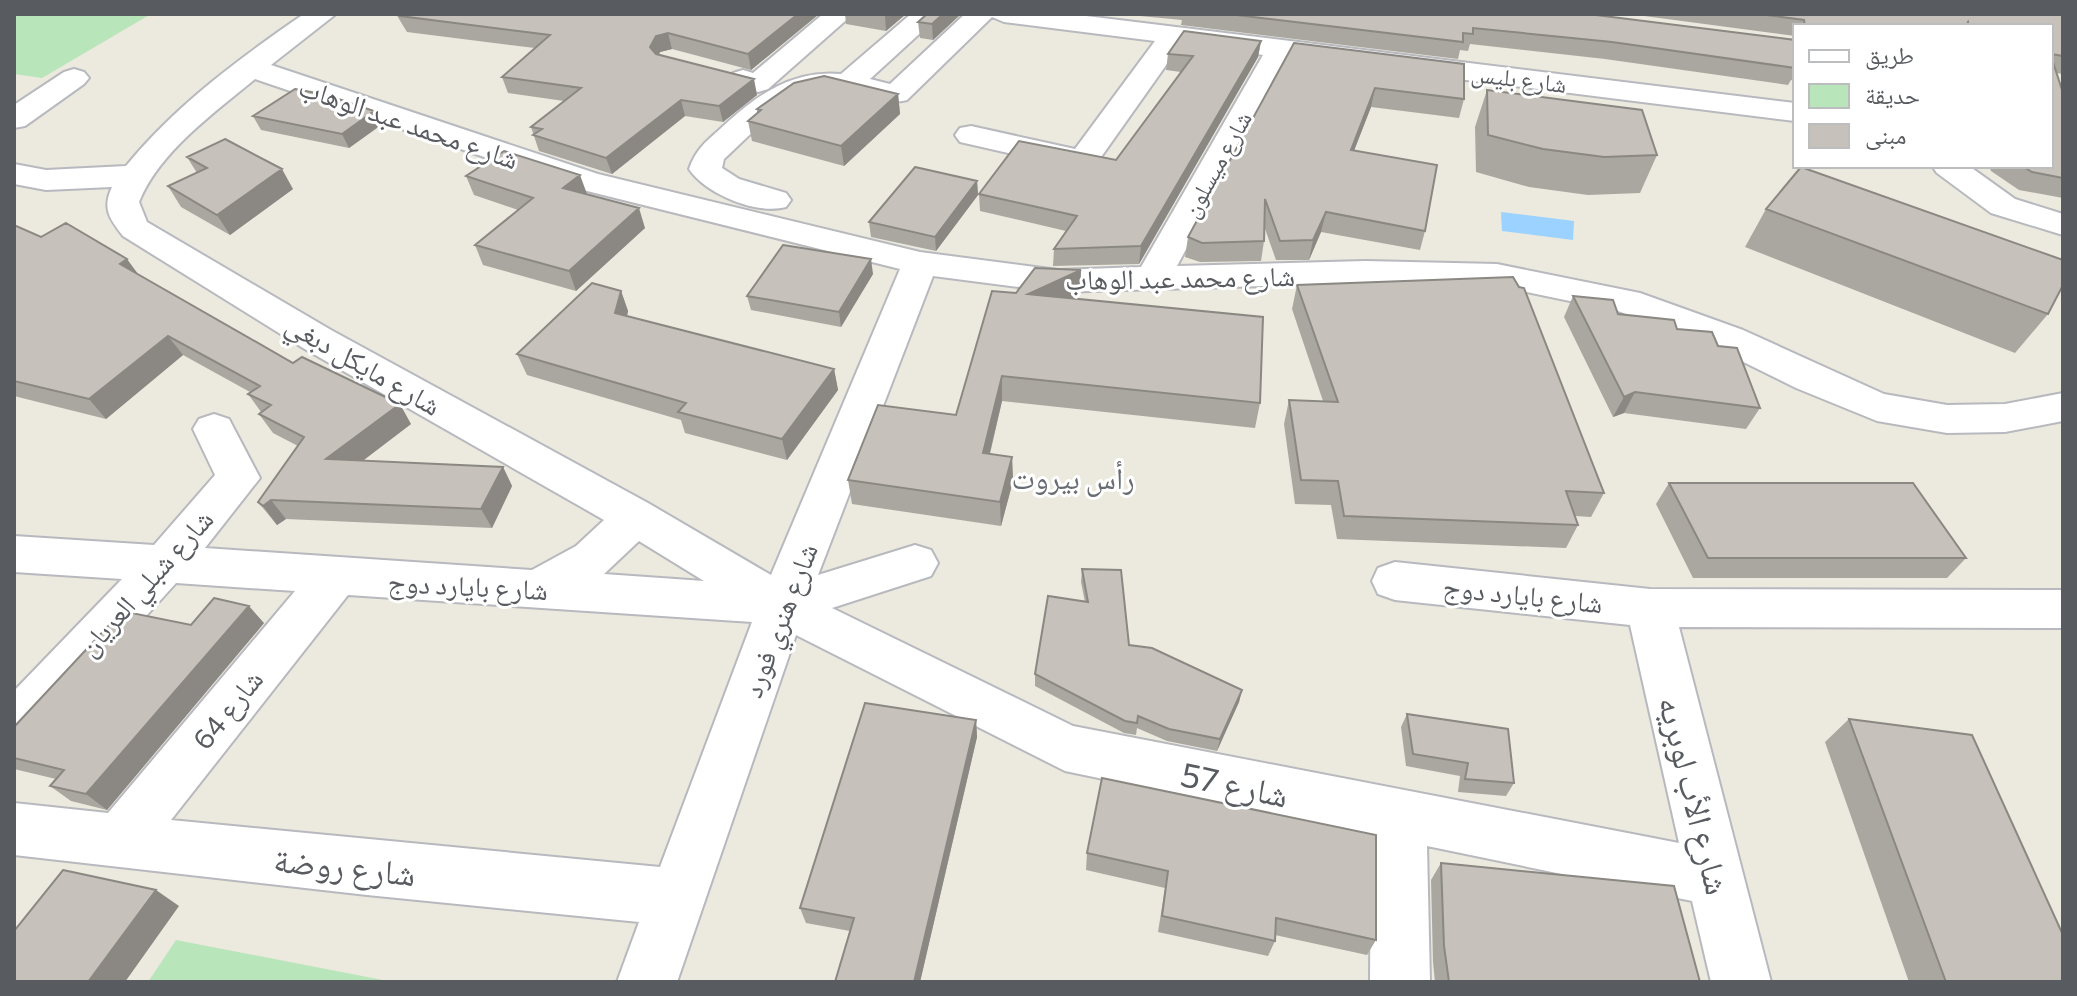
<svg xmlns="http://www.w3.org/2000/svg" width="2077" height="996" font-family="Commissioner,'Noto Naskh Arabic',sans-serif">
<rect width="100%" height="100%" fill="#ece9de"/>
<path fill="#b9e5ba" d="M14 14H151L42 78 14 74Z
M176 940 393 982H148Z"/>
<path fill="#9bd2ff" d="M1501 212 1574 221 1573 240 1502 231Z"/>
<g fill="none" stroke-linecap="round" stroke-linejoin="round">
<g stroke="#b7b9be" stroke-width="4">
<path id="minor" d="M304 14H336L271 65 598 174 920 252 1058 270 1141 267 1263 55 1181 44 1094 167 1083 170 960 142 955 135 960 128 971 126 1075 149 1155 41 1004 22 992 17 907 100C888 105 870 96 851 93 796 82 761 125 724 159L722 168 739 179 786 193 791 200 786 207C756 215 706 194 689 169 695 151 705 142 719 130 754 97 791 69 841 74L911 14H941L870 79 890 84 965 14H1070L1795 103V121L1289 58 1177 266 1366 261 1497 264 1640 293 1743 330 1884 394 1947 405 2005 404 2063 393V421L2005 432 1947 433 1877 421 1796 388 1715 348 1618 311 1497 286 1366 283 1058 292 933 276 818 575 915 545 931 550 938 563 931 576 832 608 1073 726 1679 843 1630 625 1395 600 1378 594 1372 581 1378 568 1395 562 1650 589 2063 590V628L1679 627 1771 982H1711L1692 901 1427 846 1430 982H1370L1371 835 1065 771 796 635 677 982H617L639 922 367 895 14 855V803L108 813 295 591 176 583 32 742 14 749V691L122 579 14 572V536L154 545 215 475 193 429 199 419 214 414 229 419 260 478 205 548 532 570 576 546 604 520 303 348 123 236C109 218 102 208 112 187L46 190 14 184V164L46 170 126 166C175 106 241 57 304 14ZM255 79 575 188 900 269 771 575 648 503 331 330 147 222 139 202C159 152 214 113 255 79ZM639 541 704 581 604 574ZM348 595 752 622 660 867 171 820Z
M823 14H853L768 89 758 92 733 85 728 79 733 73 743 70 753 73Z
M74 69 84 72 89 78 84 84 25 126 14 128V105L64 72Z
M1932 166H1969L2015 199 2063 214V235L1991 213 1937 173Z"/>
</g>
<use href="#minor" fill="#fff" fill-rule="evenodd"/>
</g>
<path fill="#aaa7a1" d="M396 14H819L751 70 672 49 660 52 659 55 757 95 723 122 685 116 612 174 539 151 531 127 564 101 508 93 502 77 535 48 407 32Z
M845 14H906L886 31 846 24Z
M961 14 933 40 920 38 918 22Z
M1119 14H1588L1795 40V81L1791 80 1788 85 1605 59 1470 44 1468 51 1460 50 1458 59 1181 25 1182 20Z
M1629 14H2063V74L2056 73 2063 93V198L2019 190 1991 171 1989 166H2051V26H1795V36Z
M1261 41 1258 57 1139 264 1053 266 1054 249 1066 231 980 211 979 194 1116 160 1181 72 1166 70 1168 54Z
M1294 43 1464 99 1459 118 1371 107 1354 150 1425 231 1420 250 1321 232 1309 260H1276L1264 226V241L1261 261 1200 262 1185 257 1188 237Z
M1487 90 1657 155 1640 193 1588 195 1529 187 1476 172 1475 127Z
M898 94 900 114 844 166 752 141 748 121 757 113V109Z
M374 111 381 125 349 148 261 130 253 116Z
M187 157 293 189 230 235 181 207 168 186 197 173Z
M466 176 587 194 645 228 576 291 483 265 475 245 518 210 474 195Z
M977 181 978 195 936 251 871 237 869 222Z
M1766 209 2048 314 2015 353 1745 247Z
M14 225 41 237 138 275 293 363 411 424 362 461 503 467 512 486 492 528 286 519 277 525 258 502 298 446 273 433 259 414 261 412 248 394 250 392 183 355 106 419 14 396Z
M1081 270 1080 294 1071 299 1260 403 1255 428 1002 401 990 454 1012 457 1013 481 1001 526 852 504 848 480 956 415 1016 293Z
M873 274 841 327 751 310 747 296Z
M1297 285 1604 493 1591 517 1575 516 1578 525 1566 548 1337 539 1331 505 1295 504 1284 424 1289 400 1323 401 1292 309Z
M621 291 628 311 627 316 834 369 838 390 787 460 685 433 681 420 527 375 517 354Z
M1573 296 1618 314 1677 329 1718 346 1760 408 1746 429 1624 413 1613 417 1564 317Z
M1669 483 1966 558 1947 578H1693L1656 504Z
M1082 569 1129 645 1242 690 1239 702 1217 751 1167 741 1137 728 1136 735 1124 733 1035 686V674L1085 602 1081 582Z
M264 623 107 810 71 801 50 786 56 779 14 769V727L191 625Z
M1407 714 1514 783 1506 796 1458 792 1460 776 1406 766 1401 727Z
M1849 719 2063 982H1909L1825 742Z
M976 720 977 737 920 982H835L850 931 806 923 800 908Z
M1102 778 1376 940 1367 955 1275 935V941L1268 956 1158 932 1165 888 1086 870 1087 853Z
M1441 863 1700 982H1435L1433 962 1431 880Z"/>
<path fill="#8b8883" d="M798 14H819L751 70 748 54Z
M887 14H906L886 31 885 16Z
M943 14H961L933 40 932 24Z
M668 33 672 49 660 52 654 63 650 47 656 36Z
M1261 41 1258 57 1139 264 1141 246Z
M754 79 757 95 723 122 719 106Z
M1375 88 1371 107 1347 169 1351 150Z
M898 94 900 114 844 166 841 146Z
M681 100 685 116 612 174 606 158Z
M374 111 381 125 349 148 342 134Z
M282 169 293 189 230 235 217 215Z
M580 175 587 194 570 208 563 188Z
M977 181 978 195 936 251 935 237Z
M639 208 645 228 576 291 569 271Z
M1326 212 1321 232 1309 260 1313 240Z
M127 259 141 278 120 264Z
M871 259 873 274 841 327 839 312Z
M1081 270 1080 294 1029 319 1028 294Z
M621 291 628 311 623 334 615 313Z
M168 336 183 355 106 419 89 399Z
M834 369 838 390 787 460 782 439Z
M1002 376V401L984 477 983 453Z
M1635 392 1624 413 1613 417 1624 397Z
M400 404 411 424 339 479 326 459Z
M1012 457 1013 481 1001 526 1000 502Z
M503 467 512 486 492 528 481 509Z
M271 500 286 519 277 525 263 506Z
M249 606 264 623 107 810 86 794Z
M1242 690 1239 702 1217 751 1220 739Z
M976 720 977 737 920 982H914Z
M156 890 179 906 125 982H88Z"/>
<path fill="#c6c2bb" stroke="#8b8883" stroke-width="2" d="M398 14H798L748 54 668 33 656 36 650 47 656 54 754 79 719 106 681 100 606 158 533 135 542 129 531 127 581 88 502 77 550 35 400 16Z
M927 14H943L932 24 918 22Z
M1228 14H1588L1795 40V68L1612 42 1473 28V34L1463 33V42Z
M1759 14H2063V56L2051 54V26H1969L1968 22 1966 26H1805L1804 20Z
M1184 31 1261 41 1141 246 1054 249 1077 216 979 194 1019 141 1116 160 1193 56 1168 54Z
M1294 43 1464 64V99L1375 88 1351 150 1437 165 1425 231 1326 212 1313 240 1280 241 1265 199 1264 241 1202 243 1188 237Z
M2051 56 2063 93V178L2032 172 2022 166H2051Z
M824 76 898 94 841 146 748 121 761 110 757 109 794 83Z
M295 89 327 95 374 111 342 134 253 116Z
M1487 90 1642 110 1657 155 1604 157 1543 149 1488 135Z
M225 139 282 169 217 215 168 186 207 168 187 157Z
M504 151 580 175 563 188 639 208 569 271 475 245 533 198 466 176Z
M915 167 977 181 935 237 869 222Z
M1801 167 2063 260V285L2048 314 1766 209Z
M66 223 127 259 120 264 293 363 302 357 400 404 326 459 503 467 481 509 271 500 263 506 258 502 304 437 259 414 271 405 248 394 260 386 168 336 89 399 14 381V225L41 237Z
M783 245 871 259 839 312 747 296Z
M1035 268 1081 270 1028 294 1263 317 1260 403 1002 376 983 453 1012 457 1000 502 848 480 878 405 956 415 992 291 1016 293Z
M1513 277 1519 287 1524 288 1604 493 1566 491 1578 525 1344 516 1338 481 1301 480 1289 400 1338 402 1297 285Z
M592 283 621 291 615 313 834 369 782 439 678 412 686 403 517 354Z
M1573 296 1613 300 1618 314 1674 320 1677 329 1712 332 1718 346 1737 348 1760 408 1635 392 1624 397Z
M1669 483H1913L1966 558H1708Z
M1082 569 1121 570 1129 645 1152 648 1242 690 1220 739 1169 729 1138 716 1137 723 1125 721 1035 674 1048 596 1088 602Z
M214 598 249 606 86 794 50 786 64 770 14 758V727L122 611 191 625Z
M865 703 976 720 914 982H835L854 918 800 908Z
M1407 714 1508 729 1514 783 1465 779 1468 763 1413 754Z
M1849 719 1972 735 2063 935V982H1946Z
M1102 778 1376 835V940L1276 918 1275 941 1162 916 1168 871 1087 853Z
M1441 863 1674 886 1700 982H1449L1444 946Z
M63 870 156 890 88 982H14V931Z"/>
<g text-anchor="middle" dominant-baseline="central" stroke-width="6" stroke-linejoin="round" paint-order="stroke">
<g font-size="24" fill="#585b60" stroke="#fff">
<text transform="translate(1519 78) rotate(7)">شارع بليس</text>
<text transform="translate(1216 164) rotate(-61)">شارع ميسلون</text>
</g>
<g font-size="28" fill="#585b60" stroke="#fff">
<text transform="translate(409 122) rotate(19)">شارع محمد عبد الوهاب</text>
<text transform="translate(1180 277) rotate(-1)">شارع محمد عبد الوهاب</text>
<text transform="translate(364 364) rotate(30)">شارع مايكل دبغي</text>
<text transform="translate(145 582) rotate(-48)">شارع شبلي العريان</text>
<text transform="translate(468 585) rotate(3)">شارع بايارد دوج</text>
<text transform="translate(1523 594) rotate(6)">شارع بايارد دوج</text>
<text transform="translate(779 620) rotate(-69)">شارع هنري فورد</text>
<text transform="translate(227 709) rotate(-51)">شارع 64</text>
</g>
<g font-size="30" fill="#686d72" stroke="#fff">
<text x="1073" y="476">رأس بيروت</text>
</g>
<g font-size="34" fill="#585b60" stroke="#fff">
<text transform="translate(1235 783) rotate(12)">شارع 57</text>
<text transform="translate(1696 795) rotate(76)">شارع الأب لوبريه</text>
<text transform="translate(345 865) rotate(6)">شارع روضة</text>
</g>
</g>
<rect width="2077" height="996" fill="none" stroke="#585b60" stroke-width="32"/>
<rect x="1793" y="24" width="260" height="144" fill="#ffffff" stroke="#bcbdbf" stroke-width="2"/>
<rect x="1809" y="50" width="40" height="12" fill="#ffffff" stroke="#bcbdbf" stroke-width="2"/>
<text x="1865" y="64" font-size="24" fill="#585b60">طريق</text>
<rect x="1809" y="84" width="40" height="24" fill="#b9e5ba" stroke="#bcbdbf" stroke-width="2"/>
<text x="1865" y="104" font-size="24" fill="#585b60">حديقة</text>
<rect x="1809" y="124" width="40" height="24" fill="#c6c2bb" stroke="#bcbdbf" stroke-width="2"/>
<text x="1865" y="144" font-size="24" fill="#585b60">مبنى</text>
</svg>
